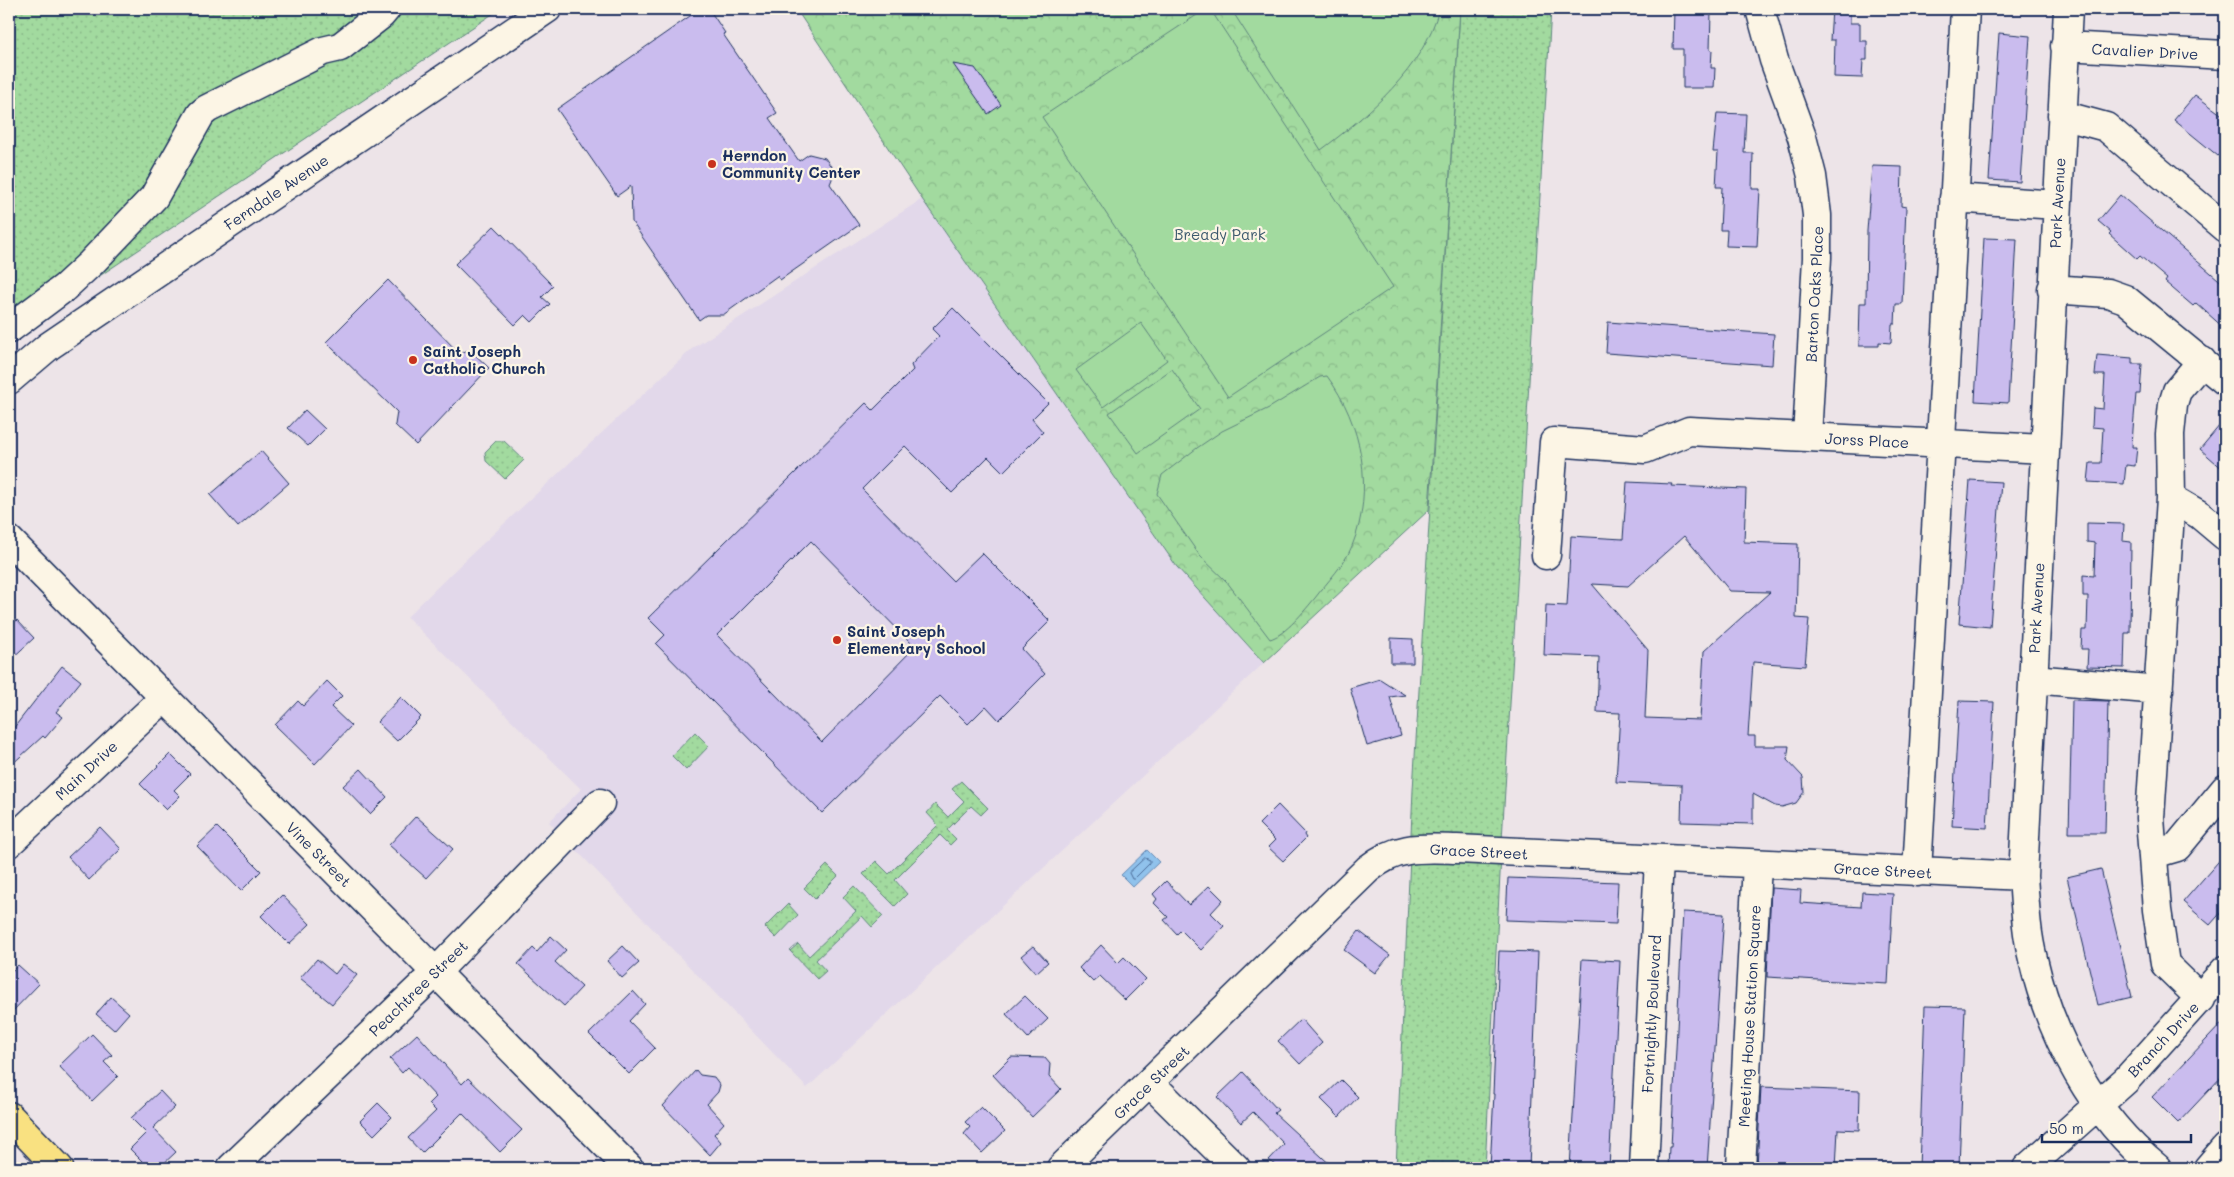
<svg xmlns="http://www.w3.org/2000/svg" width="2234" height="1177" font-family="Mali,sans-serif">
<defs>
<pattern id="grass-dots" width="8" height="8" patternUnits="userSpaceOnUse" patternTransform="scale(1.25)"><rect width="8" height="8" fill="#a2da9f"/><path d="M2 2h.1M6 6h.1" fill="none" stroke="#8bbb8b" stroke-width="1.8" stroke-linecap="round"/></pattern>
<pattern id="forest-crowns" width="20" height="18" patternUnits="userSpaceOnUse" patternTransform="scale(1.25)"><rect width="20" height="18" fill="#a2da9f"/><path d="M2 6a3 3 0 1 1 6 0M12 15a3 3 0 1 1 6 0" fill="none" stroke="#8bbb8b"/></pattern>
</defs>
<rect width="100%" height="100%" fill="#ede4e8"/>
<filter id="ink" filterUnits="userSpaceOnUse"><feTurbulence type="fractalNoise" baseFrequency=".02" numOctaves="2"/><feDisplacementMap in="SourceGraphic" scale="10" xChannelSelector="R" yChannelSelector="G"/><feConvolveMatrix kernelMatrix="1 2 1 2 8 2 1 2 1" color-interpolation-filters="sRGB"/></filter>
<g filter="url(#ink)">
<path fill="#e2d8ea" d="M922 199 1177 567 1264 663 807 1088 549 822 581 789 407 617 462 563 693 348Z"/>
<path fill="url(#grass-dots)" stroke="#5e847e" d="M9 9H500L47 311 9 342Z
M1460 9H1551L1500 874 1485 1168H1396L1413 790Z
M496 441H504L524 460 505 479 486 461 485 452Z
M695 732 709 746 686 770 672 756Z
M961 781 988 808 981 815 971 806 947 830 956 839 950 845 940 835 895 880 907 894 895 906 863 874 876 861 889 874 938 825 927 813 935 804 948 817 964 801 952 789Z
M827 865 838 876 815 899 804 888Z
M854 886 883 916 872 927 862 916 816 960 826 971 817 979 790 951 798 944 809 956 856 911 843 897Z
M788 904 798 915 776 938 765 927Z"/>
<path fill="url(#forest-crowns)" stroke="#5e847e" d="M796 9H1460L1429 510 1264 663 1177 567 922 199Z"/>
<path fill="#a2da9f" stroke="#5e847e" d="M1206 9H1210L1393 287 1228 397 1042 117Z
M1231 9H1439C1424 68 1368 115 1321 150Z
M1141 323 1167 360 1103 407 1076 370Z
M1172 369 1200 409 1138 453 1109 413Z
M1327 376C1362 423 1375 490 1352 546 1345 564 1327 582 1315 598 1305 610 1285 635 1270 639L1227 582 1200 556 1157 494 1162 475 1197 448 1222 431 1269 408 1320 377Z"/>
<path fill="#90c2ec" stroke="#6187b3" d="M1147 850 1159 862 1133 887 1121 875Z"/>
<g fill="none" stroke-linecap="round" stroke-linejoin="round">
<path stroke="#4a6a97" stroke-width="1" d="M1145 858 1150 860V863L1134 879H1132L1129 873Z"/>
</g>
<path fill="#cabcee" stroke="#1b2f5e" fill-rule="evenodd" d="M700 9H709L725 33 723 34 777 113 769 118 799 161 809 154 825 158 832 168V179L830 184 859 225 780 280 777 276 723 315H706L699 320 632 222 631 186 617 196 557 109Z
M1674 9H1702V11L1711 12 1710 50H1712L1711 68H1715L1714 88H1683V49H1673Z
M1832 9H1850V23H1860V41H1867V60H1863L1862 78 1834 77 1835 40H1830Z
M1999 33 2030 36 2020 182 1989 180Z
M953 64 975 68 1001 105 988 114Z
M2195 95 2225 117V147L2218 156 2174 120Z
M1717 113 1746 114 1744 153H1753L1752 189H1760L1757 247 1726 246 1727 230H1720L1722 187H1716L1718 152H1713Z
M1872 166 1902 167 1901 206 1906 207 1902 304H1896L1895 324H1892L1891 343 1879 342V346H1859L1860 303H1866L1867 231Z
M2120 195 2225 285V329L2196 303 2193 306 2165 282 2167 279 2140 256 2137 259 2109 234 2111 232 2098 221Z
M494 226 553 286 542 297 550 304 532 322 525 315 515 325 455 264Z
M1984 238 2017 239 2008 403 1975 401Z
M388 280 459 353 470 350 489 368 416 445 395 425 397 412 326 342Z
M953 308 1048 403 1032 419 1043 432 1003 472 988 457 952 493 905 446 862 489 953 581 982 553 1050 621 1022 649 1045 674 999 720 986 706 968 724 940 696 822 813 656 644 665 635 648 618 866 403 873 410 913 370 911 365 939 336 932 329ZM811 541 915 647 822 742 717 635Z
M1608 322 1774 334 1772 365 1606 353Z
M2097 355 2132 358V364H2142L2140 394H2136L2133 429 2132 447H2137L2135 466 2126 465 2124 484 2088 482 2090 463H2101L2103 428 2092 427 2093 408 2103 409 2105 375H2095Z
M305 410 325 429 308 446 288 428Z
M2225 419V471L2200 449Z
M261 451 289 483 238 527 210 495Z
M1970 480 2001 482 1990 627 1959 624Z
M1627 482 1672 484 1671 486 1746 489 1744 542 1798 544 1796 618 1809 619 1805 666 1753 662 1748 736H1755V746H1789L1787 760 1803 777 1804 792 1796 803 1782 807 1775 806 1753 794V824L1681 822 1682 785 1616 782 1620 713 1597 712 1599 657 1544 655 1546 605 1567 606 1571 536 1623 539ZM1684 536 1730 591 1770 592 1704 651 1700 720 1645 718 1648 650 1592 584 1628 586Z
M2087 523 2124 524 2123 541 2131 542 2130 633H2125L2124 668 2087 667 2088 649H2081L2082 630H2087L2088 596H2083V575L2094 576 2095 543 2087 542Z
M17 620 34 638 9 661V627Z
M1391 638 1413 639V663H1391Z
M62 666 81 681 56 712 63 717 45 738 43 736 9 767V734Z
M1380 679 1405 695 1390 697 1401 736 1367 746 1350 688Z
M327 681 342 696 331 707 351 726 315 764 275 725 298 701 303 706Z
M401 697 421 717 397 741 377 722Z
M2072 700 2108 701 2105 833H2069Z
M1959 701 1994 702 1987 828 1952 826Z
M170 754 190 774 174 790 180 796 166 810 140 784Z
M361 769 387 797 370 814 343 786Z
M1278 805 1305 833 1304 835 1306 838 1283 861 1268 847 1275 840 1259 824Z
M416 816 453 849 426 878 389 845Z
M100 827 121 849 89 880 68 857Z
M217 827 261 871 241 891 197 846Z
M2225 854V908L2210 925 2183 902Z
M2101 869 2132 997 2098 1005 2067 877Z
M1508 878 1618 882 1616 924 1506 920Z
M1166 881 1189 905 1209 886 1223 900 1211 913 1224 926 1201 950 1181 930 1177 934 1164 920 1168 917 1154 903 1157 899 1153 894Z
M1771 888 1801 890 1800 903 1861 907 1862 892 1893 894 1888 984 1767 977Z
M282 895 310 924 289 944 261 916Z
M1683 912 1724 914 1707 1168H1668L1669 1147H1671Z
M1359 931 1390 955 1375 973 1344 950Z
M551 936 566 950 555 962 582 987 564 1006 518 964 533 948 537 952Z
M1101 945 1118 963 1124 957 1146 979 1125 1000 1100 976 1093 982 1079 968Z
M623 946 639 963 622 978 607 961Z
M1033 946 1048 962 1036 973 1021 956Z
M1499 951 1538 952 1529 1168H1490L1494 1094H1493Z
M317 959 335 974 343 964 357 975 332 1004 300 978Z
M1582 959 1620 961 1609 1168H1570Z
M18 965 39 984 9 1015V974Z
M633 991 645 1004 629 1021 655 1048 629 1074 589 1034Z
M1025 996 1048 1019 1028 1038 1006 1014Z
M111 997 129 1013 114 1030 96 1014Z
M1925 1006 1965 1007 1959 1168H1919Z
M1301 1019 1322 1043 1300 1064 1278 1041Z
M2225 1020V1073L2178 1123 2152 1097Z
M92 1034 112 1055 104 1062 118 1076 92 1101 59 1066Z
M417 1034 462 1084 468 1078 522 1130 500 1152 462 1113 422 1153 408 1138 436 1111 429 1104 436 1097 408 1067 402 1073 390 1059Z
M1011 1057 1045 1058 1050 1064 1049 1076 1061 1089 1032 1117 993 1075Z
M696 1070 700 1075 714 1077 720 1085 718 1092 707 1104 724 1123 714 1134 721 1142 710 1155 663 1106Z
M1243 1072 1278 1110 1274 1113 1334 1168H1278L1269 1160 1284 1144 1253 1112 1241 1123 1217 1097Z
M1341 1080 1358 1097 1339 1117 1321 1099Z
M1761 1087 1860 1091 1859 1130 1838 1129 1836 1168H1757Z
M160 1091 175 1107 153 1128 176 1152 159 1168H149L130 1149 146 1133 131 1118Z
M378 1103 392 1117 374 1135 360 1121Z
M981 1107 1005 1131 982 1153 964 1134 970 1127 965 1122Z"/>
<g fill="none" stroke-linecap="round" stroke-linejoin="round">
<g stroke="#1b2f5e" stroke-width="31">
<path id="minor" d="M1760 9 1774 60 1802 137 1812 176 1817 215V258L1807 437
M2068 9 2023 876C2025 904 2026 932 2033 959 2051 1038 2094 1117 2157 1168
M2065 46 2225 55
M2062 115 2106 127 2225 228
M1954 198 2057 205
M2052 289 2108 293 2125 299 2225 381
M9 329 64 288 91 263 154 197 201 114 207 109 323 51 340 47 381 15 386 9
M9 380 49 346 547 9
M2171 498 2200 515 2225 536
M9 540 629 1168
M1546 555 1554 442 1645 449 1689 431 2044 449
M2033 679 2159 690
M9 843 164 698
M2153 854 2177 847 2225 789
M1917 872 1965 9
M2201 999 2165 964 2157 910 2150 818 2171 498 2170 434 2173 404 2177 391 2202 361
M1150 1083 1236 1168
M231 1168 436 972 600 803
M1061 1168 1368 869C1397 845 1422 848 1457 849L2023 876
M1644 1168 1659 859
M1741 1168 1757 864
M2027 1168 2126 1080 2225 970
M2208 1168 2225 1148"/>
</g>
<g stroke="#1b2f5e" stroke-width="31">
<path id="major" d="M9 1116 59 1168"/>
</g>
<use href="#minor" stroke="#fcf5e5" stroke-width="28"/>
<use href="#major" stroke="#f9e181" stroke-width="28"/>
</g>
</g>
<g fill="#c8321e" stroke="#fcf5e5" stroke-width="2">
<circle cx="712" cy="164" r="5"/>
<circle cx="413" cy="360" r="5"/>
<circle cx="837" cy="640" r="5"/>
</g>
<g text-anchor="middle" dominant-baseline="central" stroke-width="4.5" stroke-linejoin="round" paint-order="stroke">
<g font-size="15" fill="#1b2f5e" stroke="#fcf5e5">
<text transform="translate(2145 51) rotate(3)">Cavalier Drive</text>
<text transform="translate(276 192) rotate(-34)">Ferndale Avenue</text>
<text transform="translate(2057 203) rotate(-87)">Park Avenue</text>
<text transform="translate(1814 294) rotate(-87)">Barton Oaks Place</text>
<text transform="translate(1867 440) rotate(3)">Jorss Place</text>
<text transform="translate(2036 608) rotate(-87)">Park Avenue</text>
<text transform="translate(86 770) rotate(-43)">Main Drive</text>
<text transform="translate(1479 851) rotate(3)">Grace Street</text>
<text transform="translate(319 854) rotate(45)">Vine Street</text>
<text transform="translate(1883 870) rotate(3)">Grace Street</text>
<text transform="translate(418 988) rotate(-44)">Peachtree Street</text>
<text transform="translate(1651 1014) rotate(-87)">Fortnightly Boulevard</text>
<text transform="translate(1749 1016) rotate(-87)">Meeting House Station Square</text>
<text transform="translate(2163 1039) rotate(-47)">Branch Drive</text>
<text transform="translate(1151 1082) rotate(-44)">Grace Street</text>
</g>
<g font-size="15" font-weight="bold" fill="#1b2f5e" stroke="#fcf5e5" text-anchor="start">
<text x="722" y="155">Herndon<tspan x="722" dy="17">Community Center</tspan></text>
<text x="423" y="351">Saint Joseph<tspan x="423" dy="17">Catholic Church</tspan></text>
<text x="847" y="631">Saint Joseph<tspan x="847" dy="17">Elementary School</tspan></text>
</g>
<g font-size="15" fill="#3d5a6e" stroke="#fcf5e5">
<text x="1220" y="234">Bready Park</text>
</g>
</g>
<rect width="2234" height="1177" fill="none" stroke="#fcf5e5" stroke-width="30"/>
<rect x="15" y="15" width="2204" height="1147" fill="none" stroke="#1b2f5e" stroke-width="2" filter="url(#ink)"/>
<path d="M2042 1134v8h149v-8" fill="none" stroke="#1b2f5e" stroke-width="2.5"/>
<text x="2049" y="1134" font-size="15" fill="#1b2f5e" stroke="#fcf5e5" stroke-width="4" paint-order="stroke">50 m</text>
</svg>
